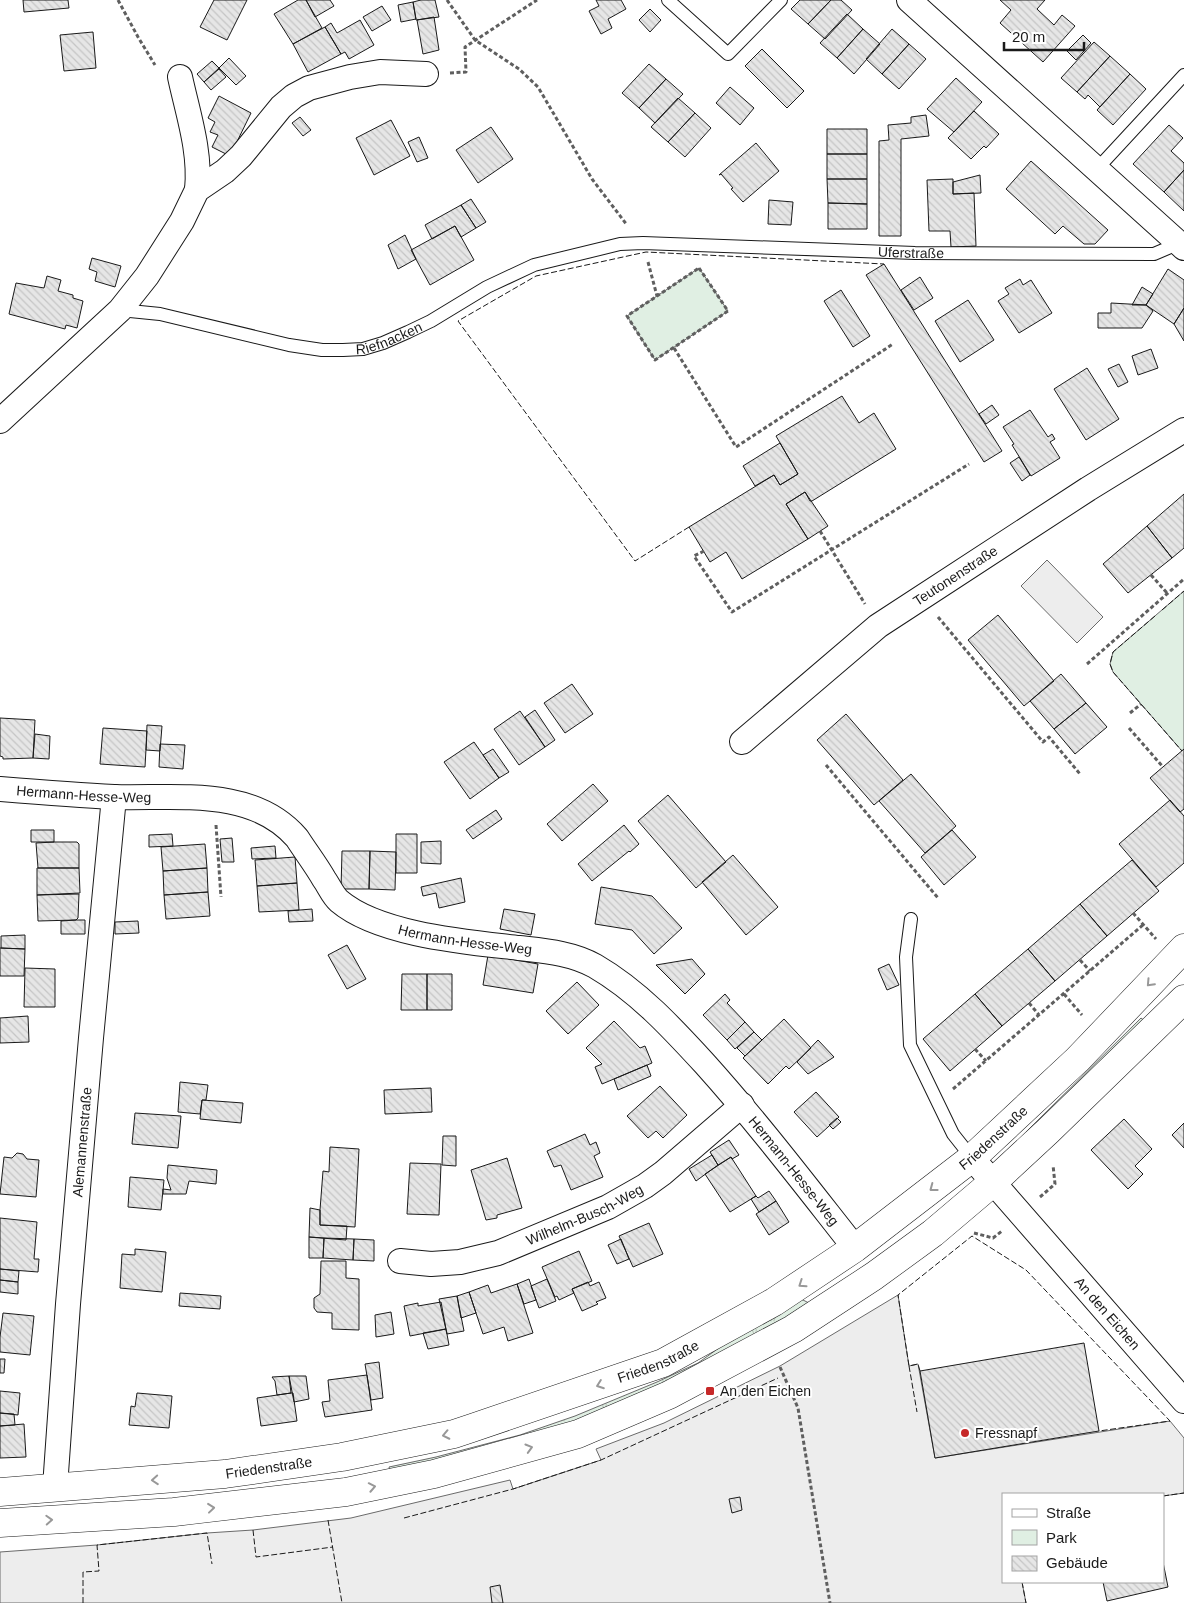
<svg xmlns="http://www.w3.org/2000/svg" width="1184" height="1603" font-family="Helvetica,sans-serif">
<defs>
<pattern id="grass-tufts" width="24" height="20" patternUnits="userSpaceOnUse" patternTransform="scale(1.25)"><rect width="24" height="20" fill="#e0efe3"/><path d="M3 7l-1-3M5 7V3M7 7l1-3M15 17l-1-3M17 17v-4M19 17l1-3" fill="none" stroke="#c0ccc2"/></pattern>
<pattern id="building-back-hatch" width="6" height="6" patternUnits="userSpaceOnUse" patternTransform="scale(1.25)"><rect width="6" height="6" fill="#e6e6e6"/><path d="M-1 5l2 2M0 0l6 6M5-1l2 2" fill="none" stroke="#c5c5c5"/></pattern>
</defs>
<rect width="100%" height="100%" fill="#fff"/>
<path fill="url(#grass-tufts)" stroke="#6a6a6a" d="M1141 1018 1146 1022 1033 1135 1026 1132Z
M799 1298 813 1305 660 1387 579 1420 391 1474 389 1467 436 1457 520 1435 575 1416 657 1382 698 1363 752 1324Z"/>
<path fill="#e0efe3" stroke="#6a6a6a" d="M699 268 728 311 655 360 627 316Z
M1184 591V749L1182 751 1113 672 1110 664 1113 652Z"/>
<path fill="#ededed" stroke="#6a6a6a" d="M1047 560 1103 617 1077 643 1021 586Z
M898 1295 909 1366 918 1364 935 1458 1170 1421 1184 1438V1493L1163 1496V1494H1003V1582H1022L1026 1603H0V1552L97 1545 207 1533 253 1530 351 1518 510 1480 513 1489 601 1460 596 1449 664 1423 780 1366Z"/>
<path fill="url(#building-back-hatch)" stroke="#1a1a1a" d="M23 0H68L69 8 24 12Z
M214 0H247L227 40 200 27Z
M298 0H306L322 28 293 44 274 14Z
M306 0H330L334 6 315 17Z
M421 0H435L439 17 416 20 413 2Z
M596 0H621L626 9 608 19 612 28 601 34 589 11 599 6Z
M800 0H831L808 24 791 9Z
M831 0H841L852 10 825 39 808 24Z
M1000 0H1045L1037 9 1054 25 1062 15 1075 26 1043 62 1000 23 1011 10Z
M413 2 416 19 401 22 398 5Z
M382 6 391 20 372 31 363 17Z
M650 9 661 20 650 32 639 20Z
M847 14 863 29 837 58 820 43Z
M434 17 439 50 423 54 417 20Z
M360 20 374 45 349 59 345 52 341 54 325 27 331 23 337 33Z
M325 27 341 54 308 72 293 44Z
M863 29 880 44 854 74 837 58Z
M892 29 909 44 882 74 866 59Z
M93 32 96 68 64 71 60 35Z
M1083 35 1091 43 1076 60 1067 51Z
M1094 42 1110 56 1077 92 1061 78Z
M909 44 926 59 899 89 882 74Z
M762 49 804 91 787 108 745 66Z
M1110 56 1130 74 1100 107 1088 95 1085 99 1077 92Z
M229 58 246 76 236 85 219 68Z
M212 61 219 68 204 82 197 74Z
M649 64 666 79 639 108 622 93Z
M219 69 226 77 211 90 204 82Z
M1130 74 1146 89 1113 125 1097 110Z
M956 78 982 102 954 132 927 109Z
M666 79 683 94 655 123 639 108Z
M730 87 754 108 740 125 716 103Z
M219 96 251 113 230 156 212 147 218 135 210 132 215 122 208 118Z
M678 98 695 113 668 142 651 127Z
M974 111 999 134 986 148 984 146 971 159 948 138Z
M695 113 711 128 685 157 668 142Z
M926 115 929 136 901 139V236H879V141L889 140 888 125 911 123V117Z
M300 117 311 130 303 136 292 123Z
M391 120 410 156 374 175 356 138Z
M1169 125 1183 138 1171 151 1184 163V170L1164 192 1133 164Z
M491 127 513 159 478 183 456 150Z
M827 129H867V154H827Z
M419 137 428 158 417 162 408 142Z
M756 143 779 171 743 202 731 189 733 188 721 174 719 175Z
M827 154H867V179H827Z
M1031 161 1108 230 1095 244H1084L1063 226 1055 234 1006 189Z
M1184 170V211L1164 192Z
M980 175 981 193 953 194V182Z
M827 179H867V204L828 203Z
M953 179V194L974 193 976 246 951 247 950 231H929L927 180Z
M471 199 486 222 476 228 461 205Z
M769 200 793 202 791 225 768 224Z
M828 203 867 204V229H828Z
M461 205 476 228 461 237 455 226 432 239 425 225Z
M455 226 474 260 430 285 411 250Z
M405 235 416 259 398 269 388 245Z
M92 258 121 266 115 287 95 281 97 272 89 269Z
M884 264 1002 451 984 462 866 275Z
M1168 269 1184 280V308L1174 324 1146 305Z
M47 276 61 280 58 291 73 295V298L83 301 77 328 66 325 65 329 9 314 16 283 44 288Z
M920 277 933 298 914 310 901 290Z
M1020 279 1023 285 1031 280 1052 313 1019 333 998 301 1009 294 1005 288Z
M1142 287 1153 294 1146 305H1132Z
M841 290 870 336 853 347 824 301Z
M968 300 994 340 960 362 935 321Z
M1111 303 1146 305 1153 311 1142 328H1098V313H1111Z
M1184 308V341L1174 324Z
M1151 349 1158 368 1138 375 1132 356Z
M1119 364 1128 382 1118 387 1108 369Z
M1087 368 1119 419 1086 440 1054 389Z
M842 396 859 423 874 413 896 449 812 501H810L805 492 786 504 808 539 742 579 726 552 710 562 689 527 774 475 780 485 798 474 776 436Z
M992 405 999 415 986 424 979 414Z
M1030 410 1048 437 1052 434 1055 439 1050 442 1060 458 1031 476 1012 445 1014 444 1003 427Z
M780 443 798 474 780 485 774 475 755 486 743 466Z
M1019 457 1030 475 1022 481 1010 463Z
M805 492 828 526 808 539 786 504Z
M1184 494V548L1172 558 1147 526Z
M1147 526 1172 558 1128 593 1103 564Z
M998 615 1054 681 1024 706 968 640Z
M1061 674 1086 703 1054 729 1030 701Z
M572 684 593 714 565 733 544 703Z
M1086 703 1107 727 1075 754 1054 729Z
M535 710 555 740 545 747 525 717Z
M520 711 545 747 519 765 494 729Z
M846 714 903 780 874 805 817 740Z
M0 718 35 720 33 758 3 759V757L0 756Z
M147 725 162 726 160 751 146 750Z
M103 728 147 731 145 767 100 764Z
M35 734 50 736 49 759 33 758Z
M474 742 499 778 470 799 444 762Z
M160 744 185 745 183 769 159 767Z
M493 749 509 772 499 778 483 755Z
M1184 749V809L1180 812 1150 778Z
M911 774 956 826 925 853 879 801Z
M593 784 608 801 562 841 547 824Z
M668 795 726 862 696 888 638 821Z
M1170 800 1184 816V863L1156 887 1119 844Z
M496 810 502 819 473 839 466 830Z
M624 825 639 844 630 852 629 851 592 881 578 864Z
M31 830H54V842H31Z
M952 830 976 857 944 885 921 857Z
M172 834 173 846 149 847V835Z
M396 834H417V873H396Z
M232 838 234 862H222L220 839Z
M441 841V864L421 863V842Z
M54 842H77L79 844V868H38L36 843Z
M205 844 207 868 163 871 161 847Z
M275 846 276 858 252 859 251 848Z
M342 851H370L369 889H341Z
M370 851 396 852 395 890 369 889Z
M733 855 778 907 746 935 702 882Z
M295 857 297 883 257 886 255 860Z
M1132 860 1159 891 1107 936 1080 904Z
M37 868H79L80 893 37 895Z
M207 868 208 892 164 895 163 871Z
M461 878 465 902 439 908 436 893 423 896 421 887Z
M297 883 299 910 259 912 257 886Z
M601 887 652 896 682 928 654 954 632 930 595 924Z
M208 892 210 916 166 919 164 895Z
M79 894 78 918 76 920 38 921 37 895Z
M1080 904 1107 936 1055 981 1028 949Z
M312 909 313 921 289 922 288 911Z
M504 909 535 914 531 935 500 929Z
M76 920H85V934H61V921Z
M138 921 139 933 115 934V922Z
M25 935V949L1 948V936Z
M347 945 366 979 347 989 328 955Z
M0 948 25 949 24 976H0Z
M1028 949 1055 981 1002 1026 975 994Z
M488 955 538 964 533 993 483 985Z
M692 959 705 974 685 994 656 965Z
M889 964 899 985 887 990 878 969Z
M25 968 55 969V1007H24Z
M402 974H427V1010H401Z
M427 974H452V1010H427Z
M577 982 599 1005 568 1034 546 1011Z
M725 994 730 1000 727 1003 745 1022 727 1040 703 1015Z
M975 994 1002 1026 950 1071 923 1039Z
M28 1016 29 1042 0 1043V1018Z
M784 1019 811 1048 789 1069 786 1066 768 1084 743 1058Z
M614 1021 640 1048 645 1046 652 1063 602 1084 595 1067 602 1064 586 1048Z
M745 1022 754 1032 735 1049 727 1040Z
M754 1032 762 1040 745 1056 737 1048Z
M818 1040 834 1057 808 1074 797 1062Z
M647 1065 651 1076 618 1090 614 1079Z
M180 1082 208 1085 206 1100H202L200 1114 178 1112Z
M660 1086 687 1115 663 1138 656 1131 648 1138 627 1116Z
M431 1088 432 1112 385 1114 384 1090Z
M816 1092 839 1117 817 1137 794 1112Z
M202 1100 243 1103 241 1123 200 1119Z
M135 1113 181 1116 178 1148 132 1144Z
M837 1118 841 1122 833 1129 829 1125Z
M1124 1119 1152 1149 1135 1166 1143 1174 1128 1189 1091 1150Z
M1184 1123V1148L1172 1135Z
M585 1134 590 1145 596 1142 600 1153 594 1156 603 1177 571 1190 561 1165 554 1167 547 1151Z
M443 1136H456V1166L442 1165Z
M729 1140 739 1155 732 1159 731 1157 718 1165 710 1152Z
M330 1147 359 1149 355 1227 320 1225V1210L323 1171 329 1172Z
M17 1153 23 1154 27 1159 39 1160 36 1197 0 1194 4 1157 12 1158Z
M712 1155 718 1165 696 1181 689 1169Z
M731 1157 756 1196 730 1212 705 1174Z
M507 1158 522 1208 497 1215V1218L486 1220 471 1170Z
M410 1163 441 1164 439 1215 407 1214Z
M168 1165 217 1170 216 1184 189 1181 186 1194H163V1189L171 1190 167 1178Z
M130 1177 164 1180 161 1210 128 1207Z
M769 1191 776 1201 759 1212 751 1199 756 1196 758 1198Z
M776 1201 789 1222 769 1235 756 1214Z
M310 1208 320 1210V1225L347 1226 346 1240 309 1237Z
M0 1218 37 1222 34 1259H39L38 1272 0 1269Z
M649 1223 663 1254 633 1267 619 1236Z
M309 1237 324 1238 323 1258H309Z
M324 1238 354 1239 353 1260 323 1258Z
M354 1239 374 1240V1261L353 1260Z
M621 1239 629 1259 617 1264 608 1245Z
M135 1249 166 1252 162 1292 120 1288 122 1254 135 1255Z
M579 1251 592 1281 572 1289 574 1293 559 1300 557 1296 555 1297 542 1267Z
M321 1261H346V1278L359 1279V1330L332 1329V1313L317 1312 314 1308V1298L320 1294Z
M0 1269 19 1271 18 1282 0 1280Z
M529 1279 536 1300 524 1304 517 1284Z
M547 1279 556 1301 539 1308 531 1286Z
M0 1280 18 1282V1294L0 1292Z
M588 1282 590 1286 599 1282 606 1298 596 1302 598 1304 582 1311 572 1289Z
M517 1284 533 1333 508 1341 504 1327 483 1334 469 1292 488 1285 491 1293Z
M469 1292 476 1313 461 1318 457 1296Z
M180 1293 221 1296 220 1309 179 1306Z
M457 1296 464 1331 447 1334 439 1299Z
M441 1302 446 1329 410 1336 404 1306 418 1303V1306Z
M391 1312 394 1334 376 1337 375 1315Z
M3 1313 34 1316 30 1355 0 1352V1337Z
M446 1329 449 1345 428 1349 423 1333Z
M1084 1343 1099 1431 935 1458 920 1371Z
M0 1359H5L4 1373H0Z
M379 1362 383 1398 371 1400 365 1364Z
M367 1375 372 1410 325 1417 322 1402 330 1401 328 1380Z
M289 1376H306L309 1399 294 1402Z
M289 1376 291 1393 277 1395 275 1381 272 1377Z
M0 1391 20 1393 18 1415 0 1413Z
M137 1393 172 1396 169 1428 129 1425 131 1406 135 1407Z
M291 1393H293L297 1421 261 1426 257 1398Z
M0 1413 14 1414 15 1425 0 1426Z
M24 1424 26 1457 0 1458V1426Z
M740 1497 742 1510 732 1513 729 1499Z
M1163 1562 1168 1587 1107 1601 1103 1582H1163Z
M500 1585 503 1603H492L490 1587Z"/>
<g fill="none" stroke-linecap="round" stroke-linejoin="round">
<g stroke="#1a1a1a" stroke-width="14">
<g id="service">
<path d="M668 0 728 54 781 0"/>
<path d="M1097 169 1184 75"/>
<path id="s1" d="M120 310 160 314 289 345 322 350H343L363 349 383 343 408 332 431 321 487 287 534 265 620 244 643 243 915 253 1154 254 1168 248 1176 242"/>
<path d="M911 919 906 957 910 1045 953 1134 972 1158"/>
</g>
</g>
<g stroke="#1a1a1a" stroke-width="26">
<g id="minor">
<path d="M909 0 1184 248"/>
<path d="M180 77C188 114 201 152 197 190"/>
<path d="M0 421 120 310 147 276 182 221 197 190 225 171 241 156 281 107 294 96 309 88 350 77 380 72 426 74"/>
<path id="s2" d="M742 742 878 626 1088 489 1184 430"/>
<path id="s3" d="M0 789C38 792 76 795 114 797 176 799 252 786 297 838 306 852 316 865 324 879 329 886 333 896 339 901 379 935 467 942 519 948 545 951 572 953 595 966 638 991 672 1028 705 1064 758 1123 806 1186 855 1248"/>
<path id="s4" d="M972 1158 1184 1401"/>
<path id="s5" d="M400 1261 431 1264 460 1262 498 1253 608 1207 645 1186 663 1173 742 1105"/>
<path id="s6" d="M55 1487 68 1304 91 1038 114 797"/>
</g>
</g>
<g stroke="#1a1a1a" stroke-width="29">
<g id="secondary">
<path id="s7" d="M0 1492 225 1474 342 1457 454 1434 472 1428 663 1363 774 1302 855 1248 972 1158 1078 1059 1184 948"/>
<path d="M0 1523 174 1512 346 1492 434 1474 578 1434 669 1395 793 1329 874 1276 933 1233 992 1183 1048 1131 1184 999"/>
</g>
</g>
<path stroke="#5f5f5f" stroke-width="3" stroke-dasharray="4 2.5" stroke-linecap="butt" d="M118 0 138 37 155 65
M447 0 475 40 519 69 538 87 592 179 627 225
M450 73 466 72 465 47 537 0
M648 262 657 296
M699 268 728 311 655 360 627 316Z
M674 348 736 447 893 344
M820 531 865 604
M704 551 694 556 732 612 969 464
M1151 575 1167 593
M938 617 1043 742 1049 737 1080 774
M1087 664 1184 579
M1130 713 1141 704
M1129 728 1163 767
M826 765 938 898
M216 825 221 897
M1133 913 1156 939
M1080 960 1090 971
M1064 994 1082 1015
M1029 1003 1039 1015
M975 1049 986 1061
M953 1089 1144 924
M1040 1197 1055 1184 1053 1165
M974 1233 993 1238 1002 1231
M780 1367 798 1408 830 1603"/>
<use href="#service" stroke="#fff" stroke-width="12"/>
<use href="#minor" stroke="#fff" stroke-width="24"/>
<use href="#secondary" stroke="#fff" stroke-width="28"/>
<path stroke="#1a1a1a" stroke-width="1" stroke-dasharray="6 2.5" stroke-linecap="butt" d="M689 527 635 561 458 321 536 276 646 252 884 264
M1162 610 1184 591
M1155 616 1113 652 1110 664 1113 672 1182 751
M909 1366 917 1412
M920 1371 918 1364 909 1366 898 1295 972 1236 1026 1270 1170 1421 1099 1431
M1163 1496 1184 1493
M404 1518 513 1489 601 1460 778 1378
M328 1520 342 1603
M253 1530 256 1557 333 1547
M1022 1582 1026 1603
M83 1603V1572L99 1571 97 1545 207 1533 212 1564"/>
</g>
<defs><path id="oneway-chevron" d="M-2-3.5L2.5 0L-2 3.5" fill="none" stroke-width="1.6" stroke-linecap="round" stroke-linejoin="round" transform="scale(1.25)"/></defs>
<g stroke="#989898">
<use href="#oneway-chevron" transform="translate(1150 983) rotate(133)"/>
<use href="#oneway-chevron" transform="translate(933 1188) rotate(143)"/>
<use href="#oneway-chevron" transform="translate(802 1284) rotate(146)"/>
<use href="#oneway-chevron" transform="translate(600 1385) rotate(160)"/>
<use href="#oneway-chevron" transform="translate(446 1435) rotate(168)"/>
<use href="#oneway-chevron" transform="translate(529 1448) rotate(-16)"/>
<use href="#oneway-chevron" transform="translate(155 1480) rotate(176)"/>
<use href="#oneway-chevron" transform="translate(372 1487) rotate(-11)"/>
<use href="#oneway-chevron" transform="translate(211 1508) rotate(-6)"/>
<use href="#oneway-chevron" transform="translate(49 1520) rotate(-3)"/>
</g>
<g fill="#c62828" stroke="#fff" stroke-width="2">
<rect x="705" y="1386" width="10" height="10" rx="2.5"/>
<circle cx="965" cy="1433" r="5"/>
</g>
<g text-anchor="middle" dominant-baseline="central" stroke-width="4" stroke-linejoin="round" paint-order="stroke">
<g font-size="14" fill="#1a1a1a" stroke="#fff">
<text stroke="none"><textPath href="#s1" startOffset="818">Uferstraße</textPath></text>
<text stroke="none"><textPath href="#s1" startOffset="275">Riefnacken</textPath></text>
<text stroke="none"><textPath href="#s2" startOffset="271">Teutonenstraße</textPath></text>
<text stroke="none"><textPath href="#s3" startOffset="84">Hermann-Hesse-Weg</textPath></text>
<text stroke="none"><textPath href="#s3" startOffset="518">Hermann-Hesse-Weg</textPath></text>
<text stroke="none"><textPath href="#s7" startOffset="1080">Friedenstraße</textPath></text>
<text stroke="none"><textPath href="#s6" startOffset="346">Alemannenstraße</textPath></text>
<text stroke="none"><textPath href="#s3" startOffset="938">Hermann-Hesse-Weg</textPath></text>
<text stroke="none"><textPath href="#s5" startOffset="194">Wilhelm-Busch-Weg</textPath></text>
<text stroke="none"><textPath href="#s4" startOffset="206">An den Eichen</textPath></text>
<text stroke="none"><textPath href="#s7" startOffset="675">Friedenstraße</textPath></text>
<text stroke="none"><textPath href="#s7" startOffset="270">Friedenstraße</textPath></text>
</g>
<g font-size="14" fill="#1a1a1a" stroke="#fff" text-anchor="start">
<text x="720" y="1391">An den Eichen</text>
<text x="975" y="1433">Fressnapf</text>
</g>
</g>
<rect x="1002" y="1493" width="162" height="90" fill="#ffffff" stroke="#a3a3a3"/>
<rect x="1012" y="1509" width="25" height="8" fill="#ffffff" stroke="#a3a3a3"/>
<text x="1046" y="1518" font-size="15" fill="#1a1a1a">Straße</text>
<rect x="1012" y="1530" width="25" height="15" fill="#e0efe3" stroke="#a3a3a3"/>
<text x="1046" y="1543" font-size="15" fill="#1a1a1a">Park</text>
<rect x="1012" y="1556" width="25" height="15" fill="url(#building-back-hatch)" stroke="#a3a3a3"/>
<text x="1046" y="1568" font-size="15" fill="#1a1a1a">Gebäude</text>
<path d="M1004 42v8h80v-8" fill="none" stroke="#1a1a1a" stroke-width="2.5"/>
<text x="1012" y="42" font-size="15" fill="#1a1a1a" stroke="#ffffff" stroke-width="4" paint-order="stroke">20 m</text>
</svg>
